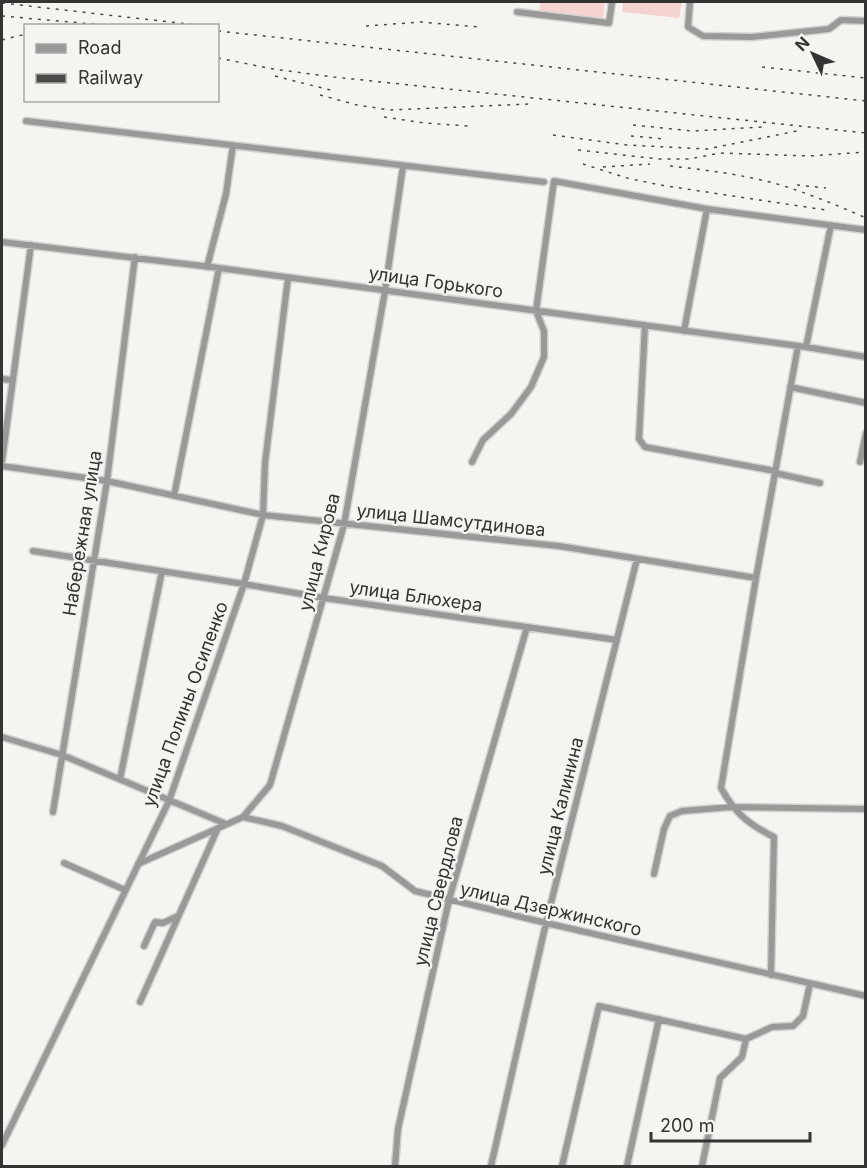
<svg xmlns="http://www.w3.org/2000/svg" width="867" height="1168" font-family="Inter,sans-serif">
<rect width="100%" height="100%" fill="#f6f4f0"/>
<path fill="#f5d3d0" d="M540 2H605L603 19 539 12Z
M623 2H682L679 18 622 12Z"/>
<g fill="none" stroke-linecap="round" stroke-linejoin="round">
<g stroke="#d3d1ce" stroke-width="9">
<path id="minor" d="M690 2 688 27 703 36 752 37 829 29 841 20 866 21
M517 12 609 23 612 2
M26 121 544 182
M2 242 219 268 806 347 866 357
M207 267 226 194 233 145
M645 325 639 439 645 447 775 471
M684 331 707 209
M806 347 831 225
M2 379 12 380
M790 387 866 403
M2 461 31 245
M472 462 483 440 511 414 531 387 544 357V331L536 311 554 181 707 209 866 230
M860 462 866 433
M2 466 107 481 263 515 559 546 756 578
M775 473 820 483
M174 496 219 268
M33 551 244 584 324 598 617 640
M2 737 62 755 226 824
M120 779 162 571
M53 812 107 481 135 257
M243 817 282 826 382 866 415 891 546 923 866 996
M64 863 125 890
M138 864 243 817 270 785 344 525 385 291 403 166
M654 874 664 829 670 816 682 811 732 807 866 809
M144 946 155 922 163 923 178 916
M771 975 774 837C748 824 735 813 721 788L756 578 798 346
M140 1002 218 828
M2 1145 169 801 244 584 263 515 265 463 288 278
M395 1166 398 1129 449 900 527 627
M491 1166 546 923 637 559
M562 1166 599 1006 746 1039
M627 1166 659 1019
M702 1166 720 1078 742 1057 746 1039 772 1027 793 1026 803 1016 810 984"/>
</g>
<use href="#minor" stroke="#9a9998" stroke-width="6"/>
<path stroke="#494947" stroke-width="1.5" stroke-dasharray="3 6" stroke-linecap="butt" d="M2 3 205 26
M2 16 115 26
M366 26 421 22 479 27
M218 31 866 101
M2 40 26 34
M218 58 273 69 334 77 866 133
M762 67 866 78
M275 76 334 91
M320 95 357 105 390 110 529 104
M384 117 424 123 468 126
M633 125 693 131 762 127
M553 135 627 145 707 149 797 131
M631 136 665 139
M578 150 659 159H689L720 153 809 156 866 152
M583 164 627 178 660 185 826 210
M670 166C707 170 747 175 784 186 812 195 839 206 866 218
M603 167 650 164
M797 185 826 188"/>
</g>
<g text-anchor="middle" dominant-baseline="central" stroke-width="4.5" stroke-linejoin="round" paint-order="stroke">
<g font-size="18" fill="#343432" stroke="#f6f4f0">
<text transform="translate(436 282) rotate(8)">улица Горького</text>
<text transform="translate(451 520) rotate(6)">улица Шамсутдинова</text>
<text transform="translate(82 533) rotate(-81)">Набережная улица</text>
<text transform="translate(319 552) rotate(-76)">улица Кирова</text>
<text transform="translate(416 596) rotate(8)">улица Блюхера</text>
<text transform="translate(185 704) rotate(-70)">улица Полины Осипенко</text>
<text transform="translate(560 806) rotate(-76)">улица Калинина</text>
<text transform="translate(438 891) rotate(-76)">улица Свердлова</text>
<text transform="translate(551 909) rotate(13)">улица Дзержинского</text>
</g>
</g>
<rect width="867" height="1168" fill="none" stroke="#343432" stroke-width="6"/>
<rect x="24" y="24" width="195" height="78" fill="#f6f4f0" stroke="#a8a7a4" stroke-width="1.5"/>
<rect x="36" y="44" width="30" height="9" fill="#9a9998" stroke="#a8a7a4" stroke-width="1.5"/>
<text x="78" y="54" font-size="18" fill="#343432">Road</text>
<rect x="36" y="74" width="30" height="9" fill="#494947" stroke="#a8a7a4" stroke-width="1.5"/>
<text x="78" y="84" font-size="18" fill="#343432">Railway</text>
<g transform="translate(813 54) rotate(314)" stroke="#f6f4f0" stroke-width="4.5" paint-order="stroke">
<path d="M0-4.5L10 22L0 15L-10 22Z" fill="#343432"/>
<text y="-9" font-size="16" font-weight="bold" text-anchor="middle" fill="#343432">N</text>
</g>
<path d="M651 1132v9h159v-9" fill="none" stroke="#343432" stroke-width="3"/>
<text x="660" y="1132" font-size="18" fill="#343432" stroke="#f6f4f0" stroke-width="4.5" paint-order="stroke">200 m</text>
</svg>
